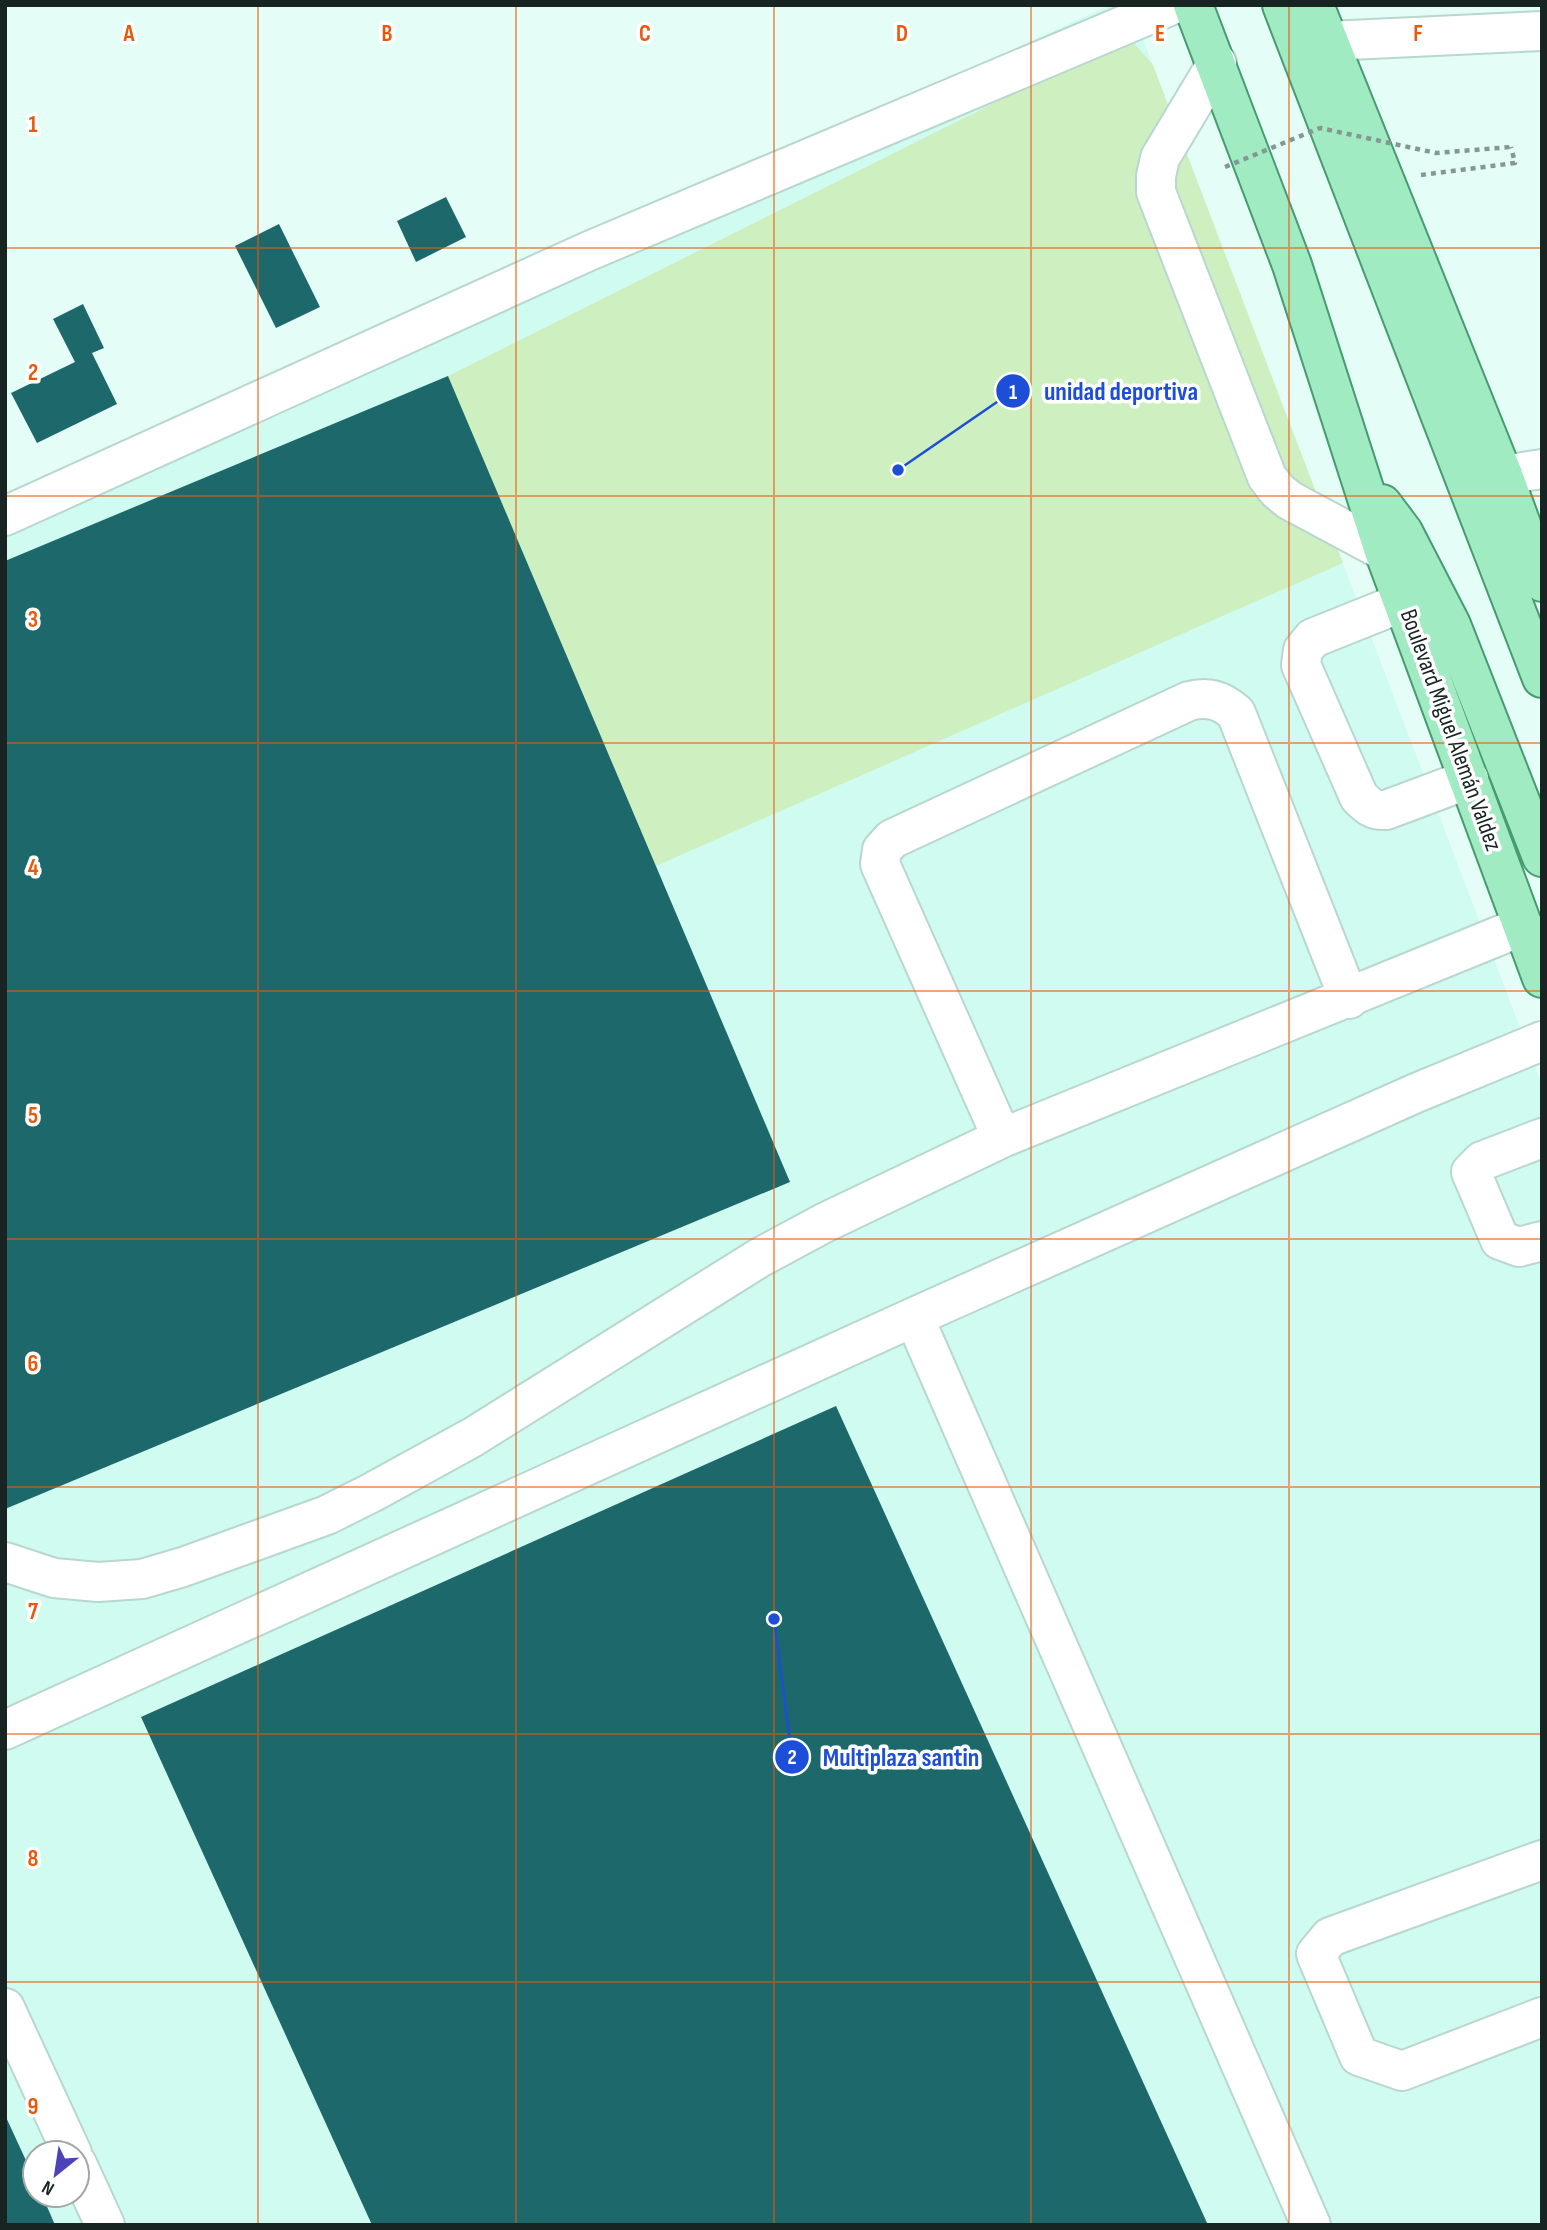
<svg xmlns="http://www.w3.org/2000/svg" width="1547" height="2230" font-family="'Sofia Sans Condensed',sans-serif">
<rect width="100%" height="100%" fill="#e4fef7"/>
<path fill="#d0fbf0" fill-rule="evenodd" d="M1110 5H1130L1542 1085V2225H5V511ZM35 2153H77V2195H35Z"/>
<path fill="#ceefc0" d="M1128 36 1153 65 1343 563 656 866 448 376Z"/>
<path fill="#1d686b" d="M446 197 466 237 416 262 397 221Z
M279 224 320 307 276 328 235 246Z
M83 304 104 348 92 353 117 404 37 443 11 393 75 362 53 319Z
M448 376 790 1182 5 1509V561Z
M836 1406 1208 2225H372L141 1717Z
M5 2115 35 2180V2195H42L55 2225H5Z"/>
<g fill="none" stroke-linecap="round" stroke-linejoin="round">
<g stroke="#b7d7cf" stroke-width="42">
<path id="minor" d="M1328 41 1542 31
M1217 63 1160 158 1156 176V192L1267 477 1277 490 1289 500 1384 551
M1503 475 1542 469
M5 516 589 251 1172 5
M1403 602 1313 638 1303 650 1301 665 1359 797C1368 806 1373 811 1386 810L1469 779
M1002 1138 880 864 882 850 892 839 1189 701C1208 696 1221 700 1236 713L1349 999
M1542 1138 1482 1161 1471 1172 1500 1240 1519 1247 1542 1241
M914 1317 1311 2225
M5 1562 54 1578 98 1582 142 1579 183 1567 327 1515 371 1493 473 1437 759 1258 824 1223 1002 1138 1523 926
M5 1730 914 1317 1416 1093 1542 1041
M1542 1860 1330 1937 1316 1954 1359 2056 1402 2071 1542 2017
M5 2008 72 2153
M77 2164 105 2225"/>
</g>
<g stroke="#469c70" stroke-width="42">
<path id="major" d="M1193 5 1292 265 1384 551 1542 978
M1282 5 1542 678
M1314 5 1503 475 1542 582
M1382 504 1403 532 1451 625 1542 857"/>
</g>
<path stroke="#849893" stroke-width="4.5" stroke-dasharray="5 5" stroke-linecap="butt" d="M1421 175 1515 163 1511 147"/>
<use href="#minor" stroke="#fff" stroke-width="38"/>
<use href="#major" stroke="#a0ebc2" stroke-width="38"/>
<path stroke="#849893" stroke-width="4.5" stroke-dasharray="5 5" stroke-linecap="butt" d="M1225 167 1320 128 1436 153 1511 147"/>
</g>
<path fill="none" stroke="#e8590c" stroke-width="2" stroke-opacity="0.55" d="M258 5V2225M516 5V2225M774 5V2225M1031 5V2225M1289 5V2225M5 248H1542M5 496H1542M5 743H1542M5 991H1542M5 1239H1542M5 1487H1542M5 1734H1542M5 1982H1542"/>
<g text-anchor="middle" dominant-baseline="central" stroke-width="7" stroke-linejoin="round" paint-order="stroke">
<g font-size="24" fill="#172421" stroke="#fff">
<text transform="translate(1451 730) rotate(70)">Boulevard Miguel Alemán Valdez</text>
</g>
</g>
<g font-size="23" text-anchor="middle" font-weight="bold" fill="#e8590c" stroke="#fff" stroke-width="7" stroke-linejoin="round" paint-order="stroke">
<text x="129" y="41">A</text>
<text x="387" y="41">B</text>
<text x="645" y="41">C</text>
<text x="902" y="41">D</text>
<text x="1160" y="41">E</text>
<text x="1418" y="41">F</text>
<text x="33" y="132">1</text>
<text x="33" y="380">2</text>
<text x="33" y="627">3</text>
<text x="33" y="875">4</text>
<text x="33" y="1123">5</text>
<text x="33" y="1371">6</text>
<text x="33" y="1619">7</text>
<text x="33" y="1866">8</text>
<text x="33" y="2114">9</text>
</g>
<path fill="none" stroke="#1d4ed8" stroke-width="2.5" d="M898 470L1013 391M774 1619L792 1757"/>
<g fill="#1d4ed8" stroke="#fff" stroke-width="2.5">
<circle cx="898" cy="470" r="7"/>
<circle cx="774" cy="1619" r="7"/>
<circle cx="1013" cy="391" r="18"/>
<circle cx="792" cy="1757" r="18"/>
</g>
<g font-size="21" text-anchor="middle" font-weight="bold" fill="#fff">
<text x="1013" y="399">1</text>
<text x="792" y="1764">2</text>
</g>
<g font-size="26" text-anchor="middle" font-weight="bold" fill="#1d4ed8" stroke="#fff" stroke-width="7" stroke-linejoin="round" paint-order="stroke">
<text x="1121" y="400">unidad deportiva</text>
<text x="901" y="1766">Multiplaza santin</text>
</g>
<rect width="1547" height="2230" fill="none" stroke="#172421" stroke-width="14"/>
<g transform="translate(56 2174) rotate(210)"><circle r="33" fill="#ffffff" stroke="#a2a7a6" stroke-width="2"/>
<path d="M0-5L12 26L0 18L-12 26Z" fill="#4d42b9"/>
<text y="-10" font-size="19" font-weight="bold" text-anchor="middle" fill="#172421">N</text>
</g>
</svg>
